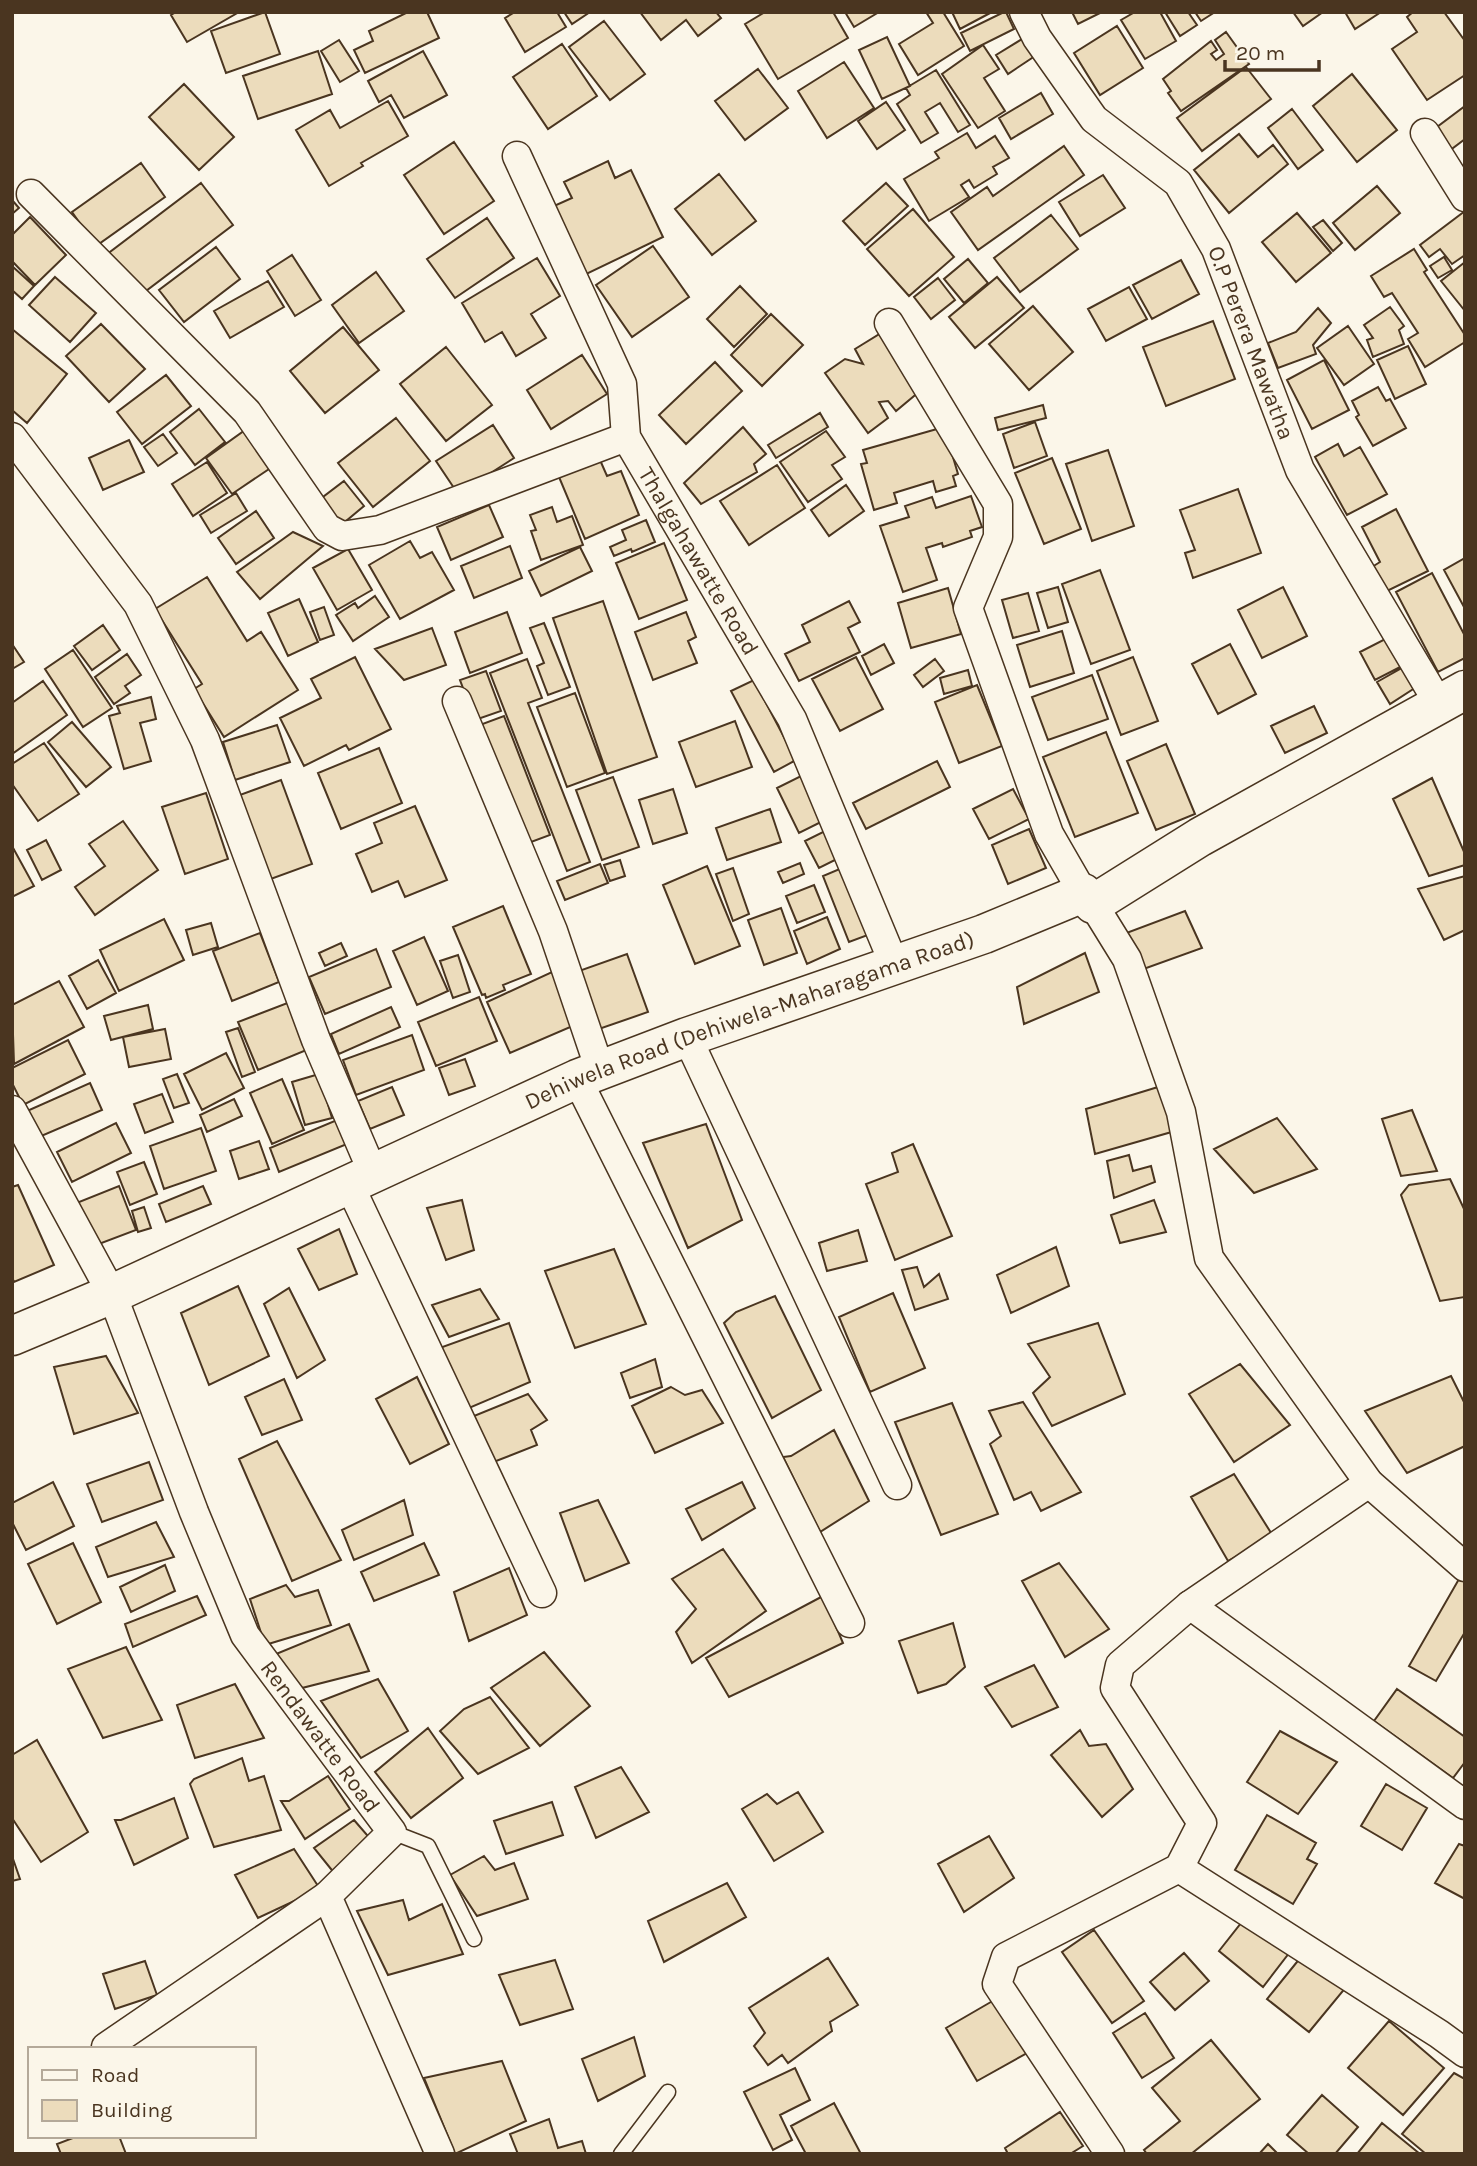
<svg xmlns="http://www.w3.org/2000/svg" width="1477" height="2166" font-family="Karla,sans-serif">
<rect width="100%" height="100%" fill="#fbf6e9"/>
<path fill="#ecdcbc" stroke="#4a3520" stroke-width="2" d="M176 12H239L187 42 171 15Z
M265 12 280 54 226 73 211 31Z
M408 12H427L439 38 365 73 354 50 373 41 369 31Z
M515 12H557L566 27 525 52 505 18Z
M564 12H590L572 24Z
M640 12H716L721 18 698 36 686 20 661 40Z
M765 12H833L848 38 778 79 745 24Z
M845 12H879L854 27Z
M926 12H943L964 46 918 75 899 44 933 23Z
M952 12H992L960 29Z
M1004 12H1006L1014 29 970 51 961 33Z
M1072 12H1102L1078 24Z
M1135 12H1160L1176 41 1145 59 1121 20Z
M1165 12H1188L1197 25 1180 36Z
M1195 12H1215L1201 21Z
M1293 12H1323L1303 26Z
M1345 12H1381L1355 29Z
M1413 12H1444L1465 41V75L1427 100 1392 49 1417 32 1407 17Z
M604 21 645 74 610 100 569 47Z
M1117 26 1143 68 1100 95 1074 53Z
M1226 32 1249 64 1181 111 1168 93 1171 91 1163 79 1211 41 1217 50 1211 54 1216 60 1224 54 1215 40Z
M1027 36 1038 54 1008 74 996 55Z
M887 37 910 86 882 99 859 50Z
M339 40 359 71 340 82 321 51Z
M562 44 597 96 548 129 513 77Z
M983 45 999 69 984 78 1005 111 978 128 942 74Z
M318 51 332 94 258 119 243 76Z
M423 51 447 95 404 118 391 95 379 102 368 81Z
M844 62 874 108 827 138 798 91Z
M1246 67 1271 99 1202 151 1177 118Z
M758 69 788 108 745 140 715 101Z
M936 70 970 125 958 132 940 103 925 112 938 133 921 143 897 104 910 95 906 88Z
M1352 74 1397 130 1357 162 1313 106Z
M184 84 234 137 199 170 149 117Z
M1041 93 1053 114 1011 139 999 118Z
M388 101 408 136 361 163 363 166 329 186 296 130 330 110 340 128Z
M886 102 905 130 877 149 858 121Z
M1465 106V139L1449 151 1433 130Z
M1292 109 1323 150 1298 169 1268 128Z
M967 133 976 148 995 136 1009 158 993 167 997 174 974 188 969 180 961 185 969 197 929 221 904 179 939 158 935 152Z
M1239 134 1258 157 1273 145 1288 164 1229 213 1194 170Z
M454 142 494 201 444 234 404 175Z
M1064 146 1084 175 978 250 951 212 987 187 993 196Z
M608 161 615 178 631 170 663 237 578 278 545 210 572 198 564 182Z
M141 163 165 197 96 246 72 212Z
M719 174 756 221 712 255 675 209Z
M1103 175 1125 208 1080 236 1059 202Z
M201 183 233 225 138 297 106 255Z
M886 183 908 206 865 245 843 221Z
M1377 186 1400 213 1355 250 1333 223Z
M12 200 19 208 12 214Z
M913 209 954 257 909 296 867 249Z
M1465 211V255L1452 264 1440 249 1429 257 1420 245Z
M1297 213 1331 253 1296 282 1262 242Z
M1051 215 1078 249 1020 292 994 258Z
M30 217 66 255 35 285 12 261V235Z
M487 218 514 258 455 298 427 259Z
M1323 220 1342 243 1333 251 1313 227Z
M653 246 689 297 632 337 596 285Z
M216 247 240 279 184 322 159 290Z
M1414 249 1427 270 1424 272 1465 335V342L1425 367 1408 339 1418 333 1392 293 1384 297 1371 276Z
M292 255 321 300 295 316 267 271Z
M1444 257 1452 270 1438 278 1430 266Z
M537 258 560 296 531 314 546 338 516 356 502 332 485 342 462 303Z
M968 259 988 283 964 303 944 279Z
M1181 260 1199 294 1152 319 1133 285Z
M1465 262V311L1441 281Z
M12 266 34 286 22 299 12 290Z
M376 272 404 311 359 343 332 305Z
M55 277 96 313 70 342 29 305Z
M997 277 1024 308 975 348 949 317Z
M938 278 955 300 931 319 914 297Z
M268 281 284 307 230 338 214 311Z
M740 286 767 314 734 347 707 319Z
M1129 287 1147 319 1106 341 1088 309Z
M1033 306 1073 352 1029 390 989 344Z
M1390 307 1404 326 1399 330 1404 344 1373 357 1367 340 1373 338 1364 325Z
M1318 308 1331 323 1313 345 1316 354 1278 368 1268 343 1296 332Z
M771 314 803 345 762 386 731 355Z
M1213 321 1235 379 1166 406 1143 347Z
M101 324 145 369 109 402 66 356Z
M1348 326 1374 364 1344 385 1317 348Z
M343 327 379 370 325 413 290 371Z
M12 329 67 374 27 423 12 410Z
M886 330 920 391 896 411 888 401 879 402 888 418 868 433 825 373 845 359 863 364 855 349Z
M1408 346 1426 384 1395 399 1377 360Z
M446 347 492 405 446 441 400 384Z
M582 355 607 394 551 429 527 390Z
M1324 360 1349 410 1312 429 1287 380Z
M715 362 742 391 686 444 659 415Z
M166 375 191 406 142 444 117 412Z
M1378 387 1386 401 1390 399 1406 428 1373 446 1356 417 1359 415 1352 401Z
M1043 405 1046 418 998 430 995 418Z
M199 409 225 442 195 465 170 432Z
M820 413 828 427 776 458 768 445Z
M396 418 430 461 373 507 338 463Z
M1035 422 1047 456 1014 468 1003 434Z
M493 425 514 458 458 494 436 461Z
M743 427 766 454 754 464 757 472 701 504 684 483Z
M944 427 958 474 953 476 956 486 936 492 933 481 894 493 897 503 874 510 861 464 867 463 863 450Z
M248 428 275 465 232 494 206 458Z
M826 431 845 457 832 465 842 479 808 502 780 462Z
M163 434 177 453 158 466 144 447Z
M129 440 144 472 103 490 89 458Z
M1338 444 1344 456 1360 447 1387 494 1347 515 1315 457Z
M1108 450 1134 526 1092 541 1066 464Z
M1052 458 1081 529 1044 544 1015 473Z
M600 460 607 476 621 471 639 515 585 539 559 477Z
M207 462 227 493 193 516 172 484Z
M777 465 805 508 749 545 720 501Z
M344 481 364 506 340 526 319 500Z
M846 485 864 511 829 536 811 510Z
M1238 489 1261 553 1193 578 1185 553 1195 550 1180 510Z
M236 493 247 511 211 533 200 515Z
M971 496 982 527 970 531 972 537 943 547 942 543 926 548 937 580 903 592 880 526 909 517 905 506 932 497 936 508Z
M489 505 503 537 451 560 437 527Z
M552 507 557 522 572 516 583 545 541 560 531 531 536 530 530 515Z
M1396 509 1428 571 1385 592 1372 567 1380 562 1362 527Z
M256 511 274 538 236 564 218 538Z
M646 520 655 542 632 552 631 549 614 556 610 547 626 540 622 530Z
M293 532 323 546 260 599 237 572Z
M410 541 420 558 432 552 454 590 400 619 369 565Z
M664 543 687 600 639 619 616 563Z
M510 546 522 578 474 598 461 566Z
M580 547 592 571 541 596 529 571Z
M348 549 372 590 337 610 313 568Z
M1465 558V607H1464L1444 570Z
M1100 570 1130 650 1091 664 1062 584Z
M1432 573 1465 636V658L1438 672 1396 592Z
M207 577 247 641 261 632 298 690 224 737 194 689 202 684 155 609Z
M1058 587 1068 622 1048 628 1037 593Z
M1283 587 1307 636 1262 658 1238 610Z
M948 588 961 634 911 648 898 603Z
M1028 593 1039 631 1013 638 1002 600Z
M375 596 389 617 353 641 336 615 355 603 358 608Z
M299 599 318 642 288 656 268 613Z
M603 601 657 757 607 774 553 618Z
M849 601 860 622 848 628 860 652 799 681 785 654 810 642 802 625Z
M324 607 334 635 320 640 310 612Z
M507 612 522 653 470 673 455 632Z
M686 612 696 637 688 641 697 663 653 680 635 632Z
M544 623 570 687 548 695 537 666 544 663 530 628Z
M103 625 120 650 92 670 74 646Z
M432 628 446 665 404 680 375 649Z
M1062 631 1074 673 1030 687 1017 645Z
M1393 635 1408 663 1375 680 1360 652Z
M12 644 24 662 12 669Z
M884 644 894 663 871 675 862 656Z
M1230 644 1256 694 1218 714 1192 664Z
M73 650 112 708 83 727 45 669Z
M127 654 141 675 125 686 130 693 114 704 95 677Z
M355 657 391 729 349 750 346 745 304 766 280 718 321 698 311 679Z
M856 657 883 709 840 731 812 679Z
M1133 657 1158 721 1121 735 1097 671Z
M527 659 542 698 528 703 590 862 567 871 490 673Z
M935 659 944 671 923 687 914 675Z
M1409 664 1421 684 1390 704 1377 682Z
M968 670 972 686 944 694 940 678Z
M486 671 501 711 475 720 460 680Z
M1092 675 1108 719 1048 740 1032 697Z
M754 680 796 760 774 772 731 691Z
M43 681 67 715 12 754V703Z
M977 685 1002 746 959 763 935 702Z
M575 693 605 773 567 787 537 707Z
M151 697 156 719 140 723 151 761 124 769 109 716 120 713 117 706Z
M1314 706 1327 733 1285 753 1271 726Z
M504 716 550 835 523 845 477 726Z
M735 721 752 767 696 787 679 742Z
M72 722 111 767 86 787 48 742Z
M277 725 290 762 235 780 223 742Z
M1106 732 1138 813 1075 837 1043 757Z
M44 743 79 794 38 821 12 784V764Z
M1166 744 1195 814 1156 830 1127 761Z
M379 748 402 803 341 829 318 773Z
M937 761 950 787 866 829 853 803Z
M801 776 823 821 799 833 777 788Z
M613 777 639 847 602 860 576 790Z
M1432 778 1465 854V865L1429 876 1393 799Z
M281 780 312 864 268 880 237 796Z
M673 789 687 833 653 844 639 800Z
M1013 789 1029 819 989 839 973 809Z
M206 793 228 859 185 874 162 807Z
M415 806 447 880 405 897 398 881 372 892 356 854 382 843 374 823Z
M770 809 781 842 727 860 716 828Z
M123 821 158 870 95 915 75 887 105 866 89 844Z
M1029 829 1046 868 1008 884 992 845Z
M827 830 841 857 819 868 805 841Z
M46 840 61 870 42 880 27 850Z
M12 846 34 886 12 897Z
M620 860 625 876 610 881 604 865Z
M800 863 804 874 783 883 778 872Z
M600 864 608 883 565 900 557 881Z
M849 865 876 932 849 942 823 876Z
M707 866 740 946 695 964 663 885Z
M733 868 749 914 733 921 716 874Z
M1465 876V930L1444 940 1418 889Z
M814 885 825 912 797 923 786 896Z
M503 906 531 974 503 985 505 990 486 998 485 994 482 995 453 927Z
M781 908 797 953 764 965 748 920Z
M1185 911 1202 948 1138 971 1121 935Z
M827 917 840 949 807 964 794 931Z
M164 919 184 960 119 991 100 950Z
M211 923 218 947 193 955 186 930Z
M260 933 279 982 232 1001 213 951Z
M424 937 448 991 417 1005 393 951Z
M341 943 347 956 325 966 319 953Z
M376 949 391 987 325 1014 309 977Z
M1085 953 1099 992 1024 1024 1017 987Z
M627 954 648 1012 596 1030 576 972Z
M458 955 470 992 453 998 440 961Z
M98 960 116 993 87 1009 69 976Z
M552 972 575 1025 510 1053 487 1002Z
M59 981 84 1027 14 1064 12 1005Z
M479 997 497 1041 436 1066 418 1022Z
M290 1002 309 1049 258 1070 238 1022Z
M148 1005 153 1029 111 1040 104 1016Z
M391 1007 400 1027 339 1054 331 1034Z
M238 1028 255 1072 242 1077 226 1032Z
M165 1029 171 1059 129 1067 123 1037Z
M412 1035 424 1070 356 1095 343 1060Z
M68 1040 85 1074 23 1105 12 1083V1068Z
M226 1053 244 1088 202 1110 184 1074Z
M465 1059 475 1086 449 1095 439 1068Z
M177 1074 189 1103 174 1108 163 1079Z
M319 1074 332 1118 305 1125 292 1082Z
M282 1079 304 1130 272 1144 250 1093Z
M90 1083 102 1110 39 1137 27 1111Z
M392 1087 404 1115 370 1129 358 1101Z
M1158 1087 1175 1131 1095 1154 1086 1109Z
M162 1094 173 1122 145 1133 134 1104Z
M234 1099 242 1116 207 1132 200 1115Z
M1412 1110 1437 1171 1401 1176 1382 1119Z
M1277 1118 1317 1169 1254 1193 1214 1149Z
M337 1120 347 1144 279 1172 270 1148Z
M116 1123 131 1153 72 1182 57 1152Z
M706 1124 742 1220 688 1248 643 1143Z
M201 1128 216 1171 164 1189 150 1146Z
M259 1141 269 1169 239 1179 230 1151Z
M913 1144 952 1236 895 1260 866 1184 898 1172 892 1153Z
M1129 1155 1133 1171 1151 1166 1155 1182 1114 1198 1107 1161Z
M144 1162 157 1194 130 1205 117 1172Z
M1450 1179 1465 1211V1297L1440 1301 1401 1195 1409 1185Z
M18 1185 54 1265 14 1282 12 1277V1187Z
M119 1186 136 1230 91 1247 74 1204Z
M203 1186 211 1204 166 1222 159 1204Z
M462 1200 474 1250 446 1260 427 1208Z
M1154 1200 1166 1232 1120 1243 1111 1215Z
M144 1207 151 1228 138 1232 132 1211Z
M339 1229 357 1274 319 1290 298 1249Z
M858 1230 867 1261 827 1271 819 1243Z
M1056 1247 1069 1286 1011 1313 997 1275Z
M614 1249 646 1324 575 1348 545 1271Z
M917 1267 924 1287 939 1274 948 1299 915 1310 902 1270Z
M238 1286 269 1356 209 1385 181 1313Z
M289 1288 325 1360 297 1378 264 1304Z
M480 1289 499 1319 449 1337 432 1305Z
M893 1293 925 1368 870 1392 839 1317Z
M775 1296 821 1390 772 1418 724 1323 736 1312Z
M509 1323 530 1382 462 1411 434 1350Z
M1098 1323 1125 1394 1052 1426 1033 1393 1050 1377 1028 1344Z
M106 1356 138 1413 74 1434 54 1367Z
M655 1359 662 1387 630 1398 621 1373Z
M1240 1364 1290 1425 1234 1462 1189 1394Z
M1451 1376 1465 1404V1446L1407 1473 1365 1411Z
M417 1377 449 1444 410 1464 376 1399Z
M284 1379 302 1420 262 1435 245 1397Z
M671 1387 685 1395 702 1390 723 1423 655 1453 632 1406Z
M528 1394 547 1420 531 1430 537 1445 491 1463 469 1418Z
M1023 1402 1081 1492 1041 1511 1031 1492 1014 1500 990 1444 1001 1436 989 1411Z
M952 1403 998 1514 941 1535 895 1422Z
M834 1430 869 1501 820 1532 783 1457 791 1456Z
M277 1441 341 1560 292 1581 239 1459Z
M149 1462 163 1500 102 1522 87 1484Z
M1234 1474 1273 1536 1228 1561 1191 1497Z
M53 1482 74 1526 26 1550 12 1522V1503Z
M742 1482 755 1508 702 1540 686 1509Z
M404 1500 413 1535 354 1560 342 1530Z
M598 1500 629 1563 585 1581 560 1513Z
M156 1522 174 1557 108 1577 96 1547Z
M73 1543 101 1602 57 1624 28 1564Z
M424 1543 439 1575 374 1601 361 1572Z
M723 1549 766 1611 692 1663 676 1632 696 1609 672 1579Z
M1059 1563 1109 1629 1065 1657 1022 1581Z
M165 1565 175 1591 131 1612 120 1587Z
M509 1568 527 1615 469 1641 454 1592Z
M1459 1579 1465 1582V1632L1436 1681 1409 1666Z
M286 1585 295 1597 318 1590 331 1625 265 1645 250 1599Z
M197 1596 206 1615 133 1647 125 1624Z
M823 1596 843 1643 729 1697 706 1658Z
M953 1623 965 1667 946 1684 918 1693 899 1641Z
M349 1624 369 1671 294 1690 276 1654Z
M126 1647 162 1720 103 1738 68 1669Z
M544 1652 590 1706 540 1746 491 1688Z
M1034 1665 1058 1707 1012 1727 985 1687Z
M378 1679 408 1731 361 1758 321 1701Z
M235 1684 264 1738 195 1758 177 1705Z
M1397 1689 1465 1737V1762L1453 1778 1374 1721Z
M490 1697 529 1748 478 1774 440 1731 464 1709Z
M428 1728 463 1778 411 1818 375 1772Z
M1080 1730 1089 1746 1106 1744 1133 1789 1102 1817 1051 1755Z
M1280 1731 1337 1762 1298 1814 1247 1782Z
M37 1740 88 1832 41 1862 12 1818V1755Z
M242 1758 249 1781 264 1776 281 1830 214 1847 190 1784 194 1779Z
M621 1767 649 1812 596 1838 575 1787Z
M328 1776 350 1809 305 1839 281 1801H289Z
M1386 1784 1427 1808 1402 1850 1361 1826Z
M798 1792 823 1832 774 1861 742 1809 767 1794 777 1804Z
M174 1798 188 1838 134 1865 115 1820H121Z
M552 1802 563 1835 506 1854 494 1821Z
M1267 1815 1316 1843 1307 1859 1317 1864 1293 1904 1235 1870Z
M354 1820 374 1843 335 1874 314 1848Z
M989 1836 1014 1878 964 1912 938 1864Z
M1459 1844 1465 1846V1899L1435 1883Z
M294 1849 320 1889 258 1918 235 1875Z
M12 1856 20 1879 12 1881Z
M484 1856 495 1870 514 1863 528 1899 477 1916 450 1875Z
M727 1883 746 1917 664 1962 648 1921Z
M403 1900 409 1920 442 1904 463 1954 388 1975 357 1911Z
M1249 1913 1293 1948 1263 1987 1219 1951Z
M1094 1930 1144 2001 1112 2023 1062 1952Z
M1305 1952 1347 1986 1309 2032 1267 1999Z
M1184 1953 1209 1981 1175 2010 1150 1982Z
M828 1958 858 2005 830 2022 832 2031 788 2063 782 2055 768 2065 754 2046 765 2033 749 2008Z
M555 1960 573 2009 520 2025 499 1975Z
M145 1961 157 1995 115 2009 103 1974Z
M996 1999 1027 2053 977 2081 946 2028Z
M1145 2013 1174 2058 1142 2078 1113 2033Z
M1389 2021 1444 2068 1403 2115 1348 2068Z
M634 2037 645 2076 598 2101 582 2059Z
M1211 2040 1260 2099 1191 2154H1147L1144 2150 1180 2121 1152 2088Z
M502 2061 526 2121 455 2154 424 2078Z
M795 2068 810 2100 780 2115 792 2140 773 2150 744 2092Z
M1454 2073 1465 2079V2154H1426L1402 2134Z
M1322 2095 1358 2127 1335 2154H1309L1287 2135Z
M834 2103 861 2154H806L791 2126Z
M1060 2112 1083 2146 1070 2154H1008L1005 2148Z
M549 2119 558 2148 582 2141 586 2154H518L510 2134Z
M1382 2123 1420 2154H1357Z
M78 2136H119L126 2154H61L57 2144Z
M1268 2144 1278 2154H1259Z"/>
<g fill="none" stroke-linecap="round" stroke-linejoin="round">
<g stroke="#4a3520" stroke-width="17">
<path id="service" d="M392 1832 428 1846 474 1939
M621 2154 668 2092"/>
</g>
<g stroke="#4a3520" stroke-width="31">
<g id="minor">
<path id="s1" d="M1024 12 1037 38 1094 119 1178 183 1216 249 1300 470 1439 704"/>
<path d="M1425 133 1465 197"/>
<path id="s2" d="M517 156 622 384 626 437 792 719 894 964"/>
<path d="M31 194 247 412 327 528 342 536 380 530 626 437"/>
<path d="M889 323 998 504V537L968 608 1049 834 1083 893"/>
<path d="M12 437 138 604 205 740 316 1040 373 1173"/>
<path d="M457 701 553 931 600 1070"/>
<path d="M1093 904 1127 959 1181 1112 1209 1258 1369 1483 1465 1567"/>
<path d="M687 1037 897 1485"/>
<path d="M577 1079 850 1623"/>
<path id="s3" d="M12 1110 112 1294 194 1512 245 1635 392 1832 327 1896 440 2154"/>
<path d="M349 1184 542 1593"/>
<path d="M1190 1605 1465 1805"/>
<path d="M1179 1868 1439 2034 1465 2053"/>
<path d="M106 2047 327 1896"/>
<path d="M1110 2154 997 1984 1006 1957 1179 1868 1202 1823 1115 1688 1120 1665 1190 1605 1369 1483"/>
</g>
</g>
<g stroke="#4a3520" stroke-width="41">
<g id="primary">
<path id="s4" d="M12 1336 112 1294 577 1079 687 1037 984 934 1083 893 1093 904 1200 837 1465 690"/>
</g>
</g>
<use href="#service" stroke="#fbf6e9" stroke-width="14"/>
<use href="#minor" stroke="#fbf6e9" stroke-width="28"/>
<use href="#primary" stroke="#fbf6e9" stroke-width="38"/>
</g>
<g text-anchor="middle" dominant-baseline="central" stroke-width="5" stroke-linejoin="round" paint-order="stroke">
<g font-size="23" fill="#4a3520" stroke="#fbf6e9">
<text stroke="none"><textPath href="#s1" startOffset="410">O.P Perera Mawatha</textPath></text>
<text stroke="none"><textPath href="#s2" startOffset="448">Thalgahawatte Road</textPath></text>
<text stroke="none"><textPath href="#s4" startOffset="803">Dehiwela Road (Dehiwela-Maharagama Road)</textPath></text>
<text stroke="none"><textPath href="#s3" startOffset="702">Rendawatte Road</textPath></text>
</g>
</g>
<rect width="1477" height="2166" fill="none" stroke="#4a3520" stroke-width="28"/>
<rect x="28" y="2047" width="228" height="91" fill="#fbf6e9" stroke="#b4a999" stroke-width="2"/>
<rect x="42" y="2070" width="35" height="10" fill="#fbf6e9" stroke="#b4a999" stroke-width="2"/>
<text x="91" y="2082" font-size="21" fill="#4a3520">Road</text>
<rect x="42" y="2100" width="35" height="21" fill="#ecdcbc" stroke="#b4a999" stroke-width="2"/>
<text x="91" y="2117" font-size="21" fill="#4a3520">Building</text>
<path d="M1225 60v10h94v-10" fill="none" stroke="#4a3520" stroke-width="3.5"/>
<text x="1236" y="60" font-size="21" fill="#4a3520" stroke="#fbf6e9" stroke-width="5" paint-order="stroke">20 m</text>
</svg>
